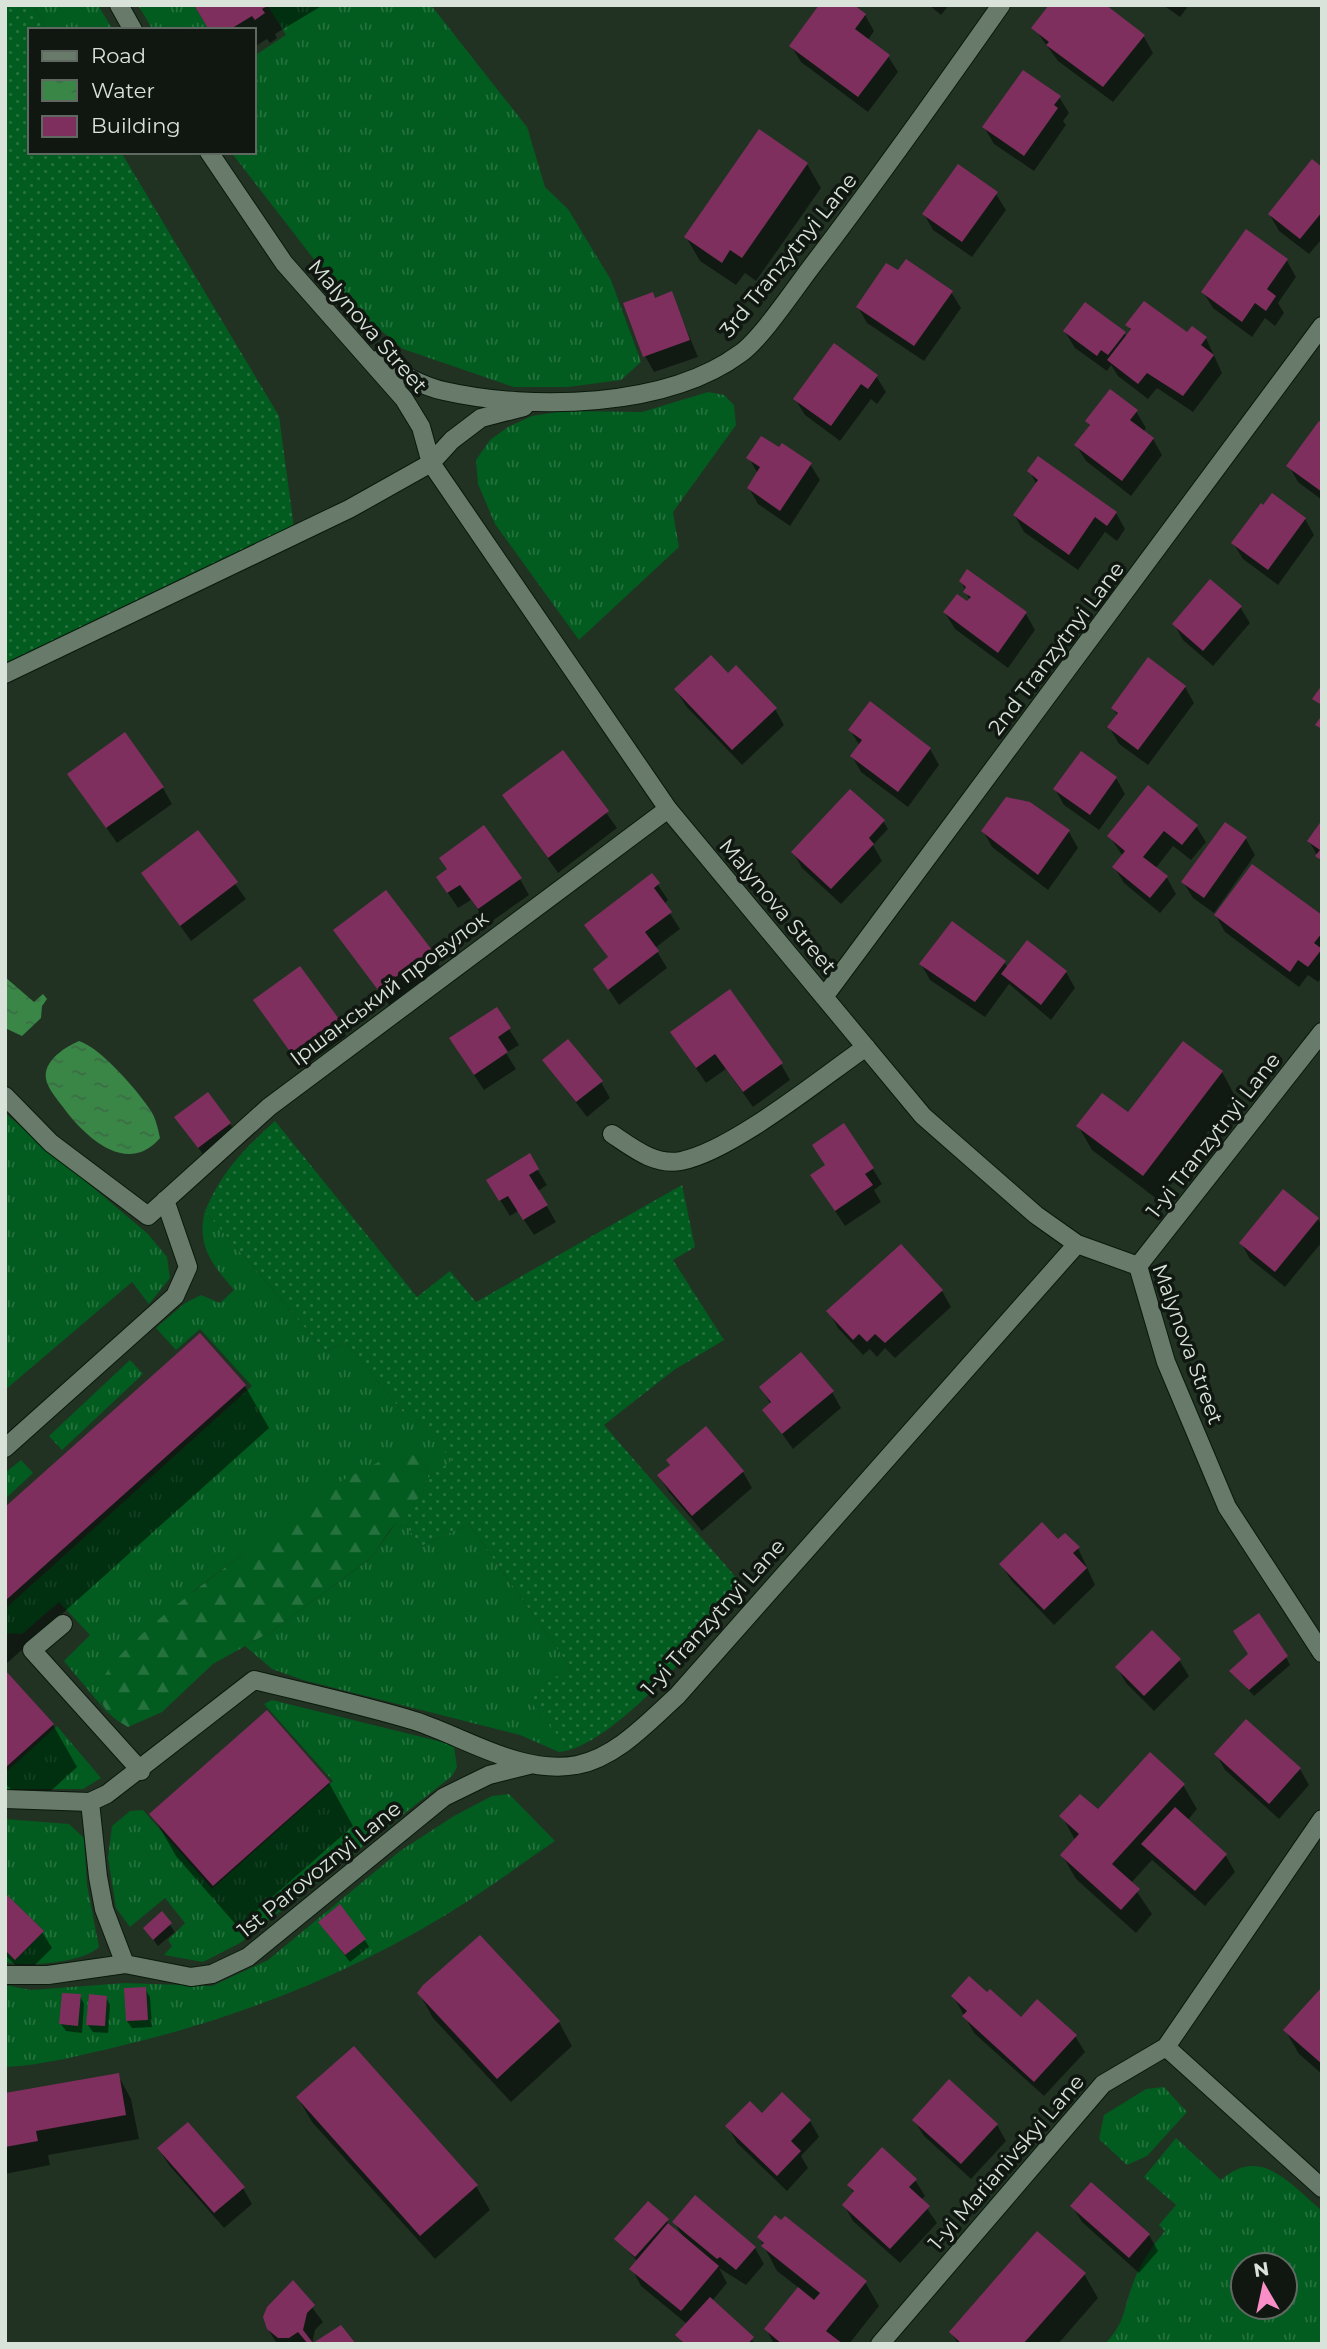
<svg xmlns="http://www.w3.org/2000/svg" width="1327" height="2349" font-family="Montserrat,sans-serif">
<defs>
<pattern id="grass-tufts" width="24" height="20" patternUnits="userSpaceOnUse" patternTransform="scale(1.75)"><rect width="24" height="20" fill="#025b1f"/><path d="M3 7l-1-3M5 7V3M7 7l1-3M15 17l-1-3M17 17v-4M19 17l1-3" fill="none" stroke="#26723f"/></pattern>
<pattern id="forest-firs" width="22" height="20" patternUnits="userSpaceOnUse" patternTransform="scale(1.75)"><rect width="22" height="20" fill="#025b1f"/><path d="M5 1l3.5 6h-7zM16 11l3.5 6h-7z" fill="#26723f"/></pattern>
<pattern id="garden-dots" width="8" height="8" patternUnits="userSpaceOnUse" patternTransform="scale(1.75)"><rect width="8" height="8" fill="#025b1f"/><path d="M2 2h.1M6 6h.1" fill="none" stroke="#26723f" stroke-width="1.8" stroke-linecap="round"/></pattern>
<pattern id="water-ripples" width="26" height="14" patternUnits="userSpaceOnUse" patternTransform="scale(1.75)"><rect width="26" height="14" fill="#398647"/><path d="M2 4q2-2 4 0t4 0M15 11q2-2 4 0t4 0" fill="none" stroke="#3c6c45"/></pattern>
</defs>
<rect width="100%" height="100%" fill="#213223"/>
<path fill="url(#grass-tufts)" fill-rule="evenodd" d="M33 5H98L113 30H47Z
M138 5H194L209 30H153Z
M431 5 527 127 545 187 568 209 611 280 641 362 621 380 568 387H514L403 349 347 302 231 152H254V56L286 35 268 6Z
M708 392 724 395 734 405 736 425 673 512 679 547 579 640 495 524 478 484 476 460 490 440 508 427 532 416 564 411 642 412Z
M5 1113 148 1234 167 1257 170 1278 149 1304 132 1282 5 1390Z
M205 1211 326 1352 345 1341 403 1412 409 1409 453 1461 428 1478 424 1462 255 1545 196 1589 116 1662 101 1703 109 1715 64 1661 90 1635 59 1602 22 1634 5 1633V1609L252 1386 200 1329 176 1350 156 1328 185 1303 201 1295 220 1303 234 1290C213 1265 196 1246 205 1211Z
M130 1360 143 1374 62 1450 49 1436Z
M21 1460 33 1473 5 1499V1473Z
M400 1517 421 1546 469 1524 571 1668 526 1695 570 1750 559 1752 520 1735 303 1680 272 1669 245 1646 272 1631 371 1558Z
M272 1700 446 1743 454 1747 457 1767 452 1776 240 1943 203 1962 164 1955 172 1946 168 1940 185 1923 165 1898 130 1927 116 1908 108 1858 112 1826 130 1811 143 1810 212 1889 333 1781 264 1704Z
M57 1726 101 1778 83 1789H5V1773Z
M509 1794 555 1841C526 1861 497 1882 468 1901 363 1969 241 2018 120 2046 82 2055 45 2065 5 2067V1985L31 1990 125 1983 212 1986 268 1960 400 1851 454 1816 492 1796Z
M5 1819 69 1824 84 1838 87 1885 99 1947C83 1963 27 1967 5 1962V1950L16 1960 44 1931 5 1893Z
M1164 2087 1187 2112 1147 2156 1127 2165 1099 2139 1104 2115 1146 2089Z
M1176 2138 1221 2180C1261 2145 1290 2184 1322 2211V2344H1105C1125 2322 1122 2315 1131 2289 1138 2267 1150 2249 1165 2231L1159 2225 1176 2205 1144 2177ZM1243 2265H1285V2307H1243Z"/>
<path fill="url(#forest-firs)" d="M395 1454H411L424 1462 428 1478 423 1493 389 1531 372 1557 272 1631 213 1664 162 1712 128 1727C111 1717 98 1708 101 1686 106 1651 227 1568 257 1543 273 1530 287 1512 305 1501 334 1484 365 1469 395 1454Z"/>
<path fill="url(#garden-dots)" d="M5 5H33L47 30H30V152H121L279 416 294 528 5 663Z
M275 1121 417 1297 450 1271 476 1302 682 1185 695 1247 673 1260 724 1340 674 1370 604 1425 746 1589C702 1636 629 1730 570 1750L525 1695 571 1668 469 1524 421 1546 400 1517 423 1493 428 1478 452 1460 409 1410 403 1412 345 1341 326 1352 205 1211C223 1170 242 1151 275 1121Z"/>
<path fill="url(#water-ripples)" d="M5 977 34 1002 43 994 47 999 42 1006 41 1018 22 1036 5 1028Z
M79 1041C101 1048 138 1091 151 1111 156 1119 158 1129 160 1138 127 1177 84 1136 63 1107 57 1099 48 1089 46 1079 43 1061 65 1047 79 1041Z"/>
<path fill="#0007" d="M194 5H323L275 34 277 38 270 43 267 39 254 47V30H210Z
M851 5 865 15 874 31 868 40 888 56 898 72 868 112 801 62 791 46Z
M929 5H949L941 15Z
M1104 5 1144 37 1153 53 1113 102 1058 61 1034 28Z
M1163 5H1189L1180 17Z
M1059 97 1069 113 1063 121 1066 125 1034 171 994 144 984 127Z
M807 164 821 188 756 281 745 273 736 285 700 261 686 237Z
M1322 169V239L1309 254 1279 231 1270 215Z
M996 194 1006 210 972 257 933 230 924 214Z
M1247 232 1287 261 1296 277 1278 303 1284 313 1275 326 1265 318 1252 337 1213 308 1203 292Z
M951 292 961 308 924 361 867 323 858 307Z
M671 293 698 357 654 372 645 356 655 299Z
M1128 325 1187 334 1192 328 1206 338 1222 373 1193 412 1157 388 1148 399 1118 376 1111 365 1107 371 1075 348 1065 332 1124 333 1127 337 1131 332Z
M876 376 886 392 877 404 871 399 840 441 805 415 795 399Z
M1136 411 1146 428 1143 432 1153 439 1162 455 1131 496 1086 461 1076 445 1090 427 1087 421Z
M1322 426V500L1298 482 1289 466Z
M749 458 810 464 820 480 790 526 758 504 749 488 758 474Z
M1030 472 1116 513 1125 529 1117 541 1105 532 1078 570 1024 532 1015 516 1037 485Z
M1305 519 1314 535 1278 585 1243 559 1233 543Z
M968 571 1026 614 1035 630 1008 668 955 629 945 613 970 601 961 581Z
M1240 607 1250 623 1213 666 1183 640 1174 624Z
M728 675 775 709 784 725 742 765 686 706 676 690Z
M1185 687 1194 703 1148 765 1119 744 1109 727 1118 716 1113 708Z
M850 730 930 749 939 765 908 807 861 772 852 756 860 746Z
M563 752 617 828 558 873 504 796Z
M69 774 163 788 172 804 117 843Z
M1116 778 1125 794 1099 830 1064 805 1055 789Z
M1029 803 1069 832 1078 848 1048 890 992 847 983 831Z
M883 821 888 829 873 845 882 861 841 904 802 868 793 852Z
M1322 823V864L1309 841Z
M1226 824 1246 839 1255 855 1214 913 1193 898 1183 882Z
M1196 826 1206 842 1191 860 1173 846 1155 869 1167 878 1176 894 1160 913 1124 883 1114 867 1123 856 1109 836Z
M198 833 246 899 191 941 143 874Z
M652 876 668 900 664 904 680 929 655 948 667 968 619 1005 595 969 609 959 587 925Z
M438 878 520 879 529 895 488 924 471 900 458 908Z
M1216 916 1322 918V977L1318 982 1308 975 1299 987 1225 932Z
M336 930 430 951 440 967 389 1005Z
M1004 962 1008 968 1066 972 1075 988 1051 1020 1009 984 985 1017 930 980 921 964Z
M255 1001 337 1020 346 1036 302 1068Z
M496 1009 519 1045 506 1053 516 1069 484 1090 460 1054Z
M672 1033 781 1064 790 1080 753 1107 726 1069 706 1083Z
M544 1061 601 1082 610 1098 587 1117Z
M1222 1072 1235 1096 1157 1199 1092 1150 1078 1126 1128 1115Z
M230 1124 234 1131 203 1154 181 1125Z
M529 1156 547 1185 538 1191 556 1222 534 1235 518 1211 510 1216 488 1181Z
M827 1167 873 1169 882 1184 874 1190 881 1202 845 1226 812 1176Z
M1318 1219 1322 1226V1242L1285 1287 1250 1259 1241 1243Z
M900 1247 942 1291 951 1307 895 1358 885 1348 877 1357 870 1349 863 1355 838 1328 829 1312Z
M245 1386 269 1428 5 1665V1509Z
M761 1387 832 1392 841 1408 793 1449 765 1410 771 1405Z
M705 1428 743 1472 752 1488 702 1531 669 1492 659 1476Z
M1058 1542 1078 1548 1095 1585 1054 1625 1011 1580 1001 1564Z
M1286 1657 1290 1665 1254 1696 1231 1671Z
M1179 1660 1189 1676 1154 1711 1126 1683 1117 1667Z
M5 1673 53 1725 77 1767 30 1810 5 1783Z
M266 1713 329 1783 353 1826 238 1927 176 1856 152 1814Z
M1246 1721 1300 1769 1309 1785 1279 1819 1225 1770 1216 1754Z
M1183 1785 1197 1809 1187 1821 1226 1856 1235 1872 1205 1906 1152 1860 1131 1883 1152 1914 1136 1933 1076 1879 1062 1855 1075 1840 1062 1816 1098 1812Z
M5 1895 42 1932 52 1948 25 1975 5 1955Z
M162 1914 175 1932 158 1946 145 1928Z
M325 1930 365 1940 369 1947 350 1962Z
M145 1989 150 1997 152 2027 132 2028 127 2021Z
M1322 1989V2074L1299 2054 1285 2030Z
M419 1993 559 2022 572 2046 511 2102 433 2018Z
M80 1996 84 2004 82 2033 66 2031 61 2024Z
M953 1996 1075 2036 1085 2052 1044 2096 974 2033Z
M106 1997 110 2005 108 2033 93 2032 88 2025Z
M118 2075 131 2099 139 2139 48 2155 50 2165 5 2174V2095Z
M949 2082 997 2125 1006 2141 971 2179 924 2136 914 2120Z
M782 2094 810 2121 819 2137 801 2156 808 2168 787 2191 737 2143 728 2127 762 2115Z
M298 2098 476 2186 490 2210 435 2259 312 2122Z
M159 2149 243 2188 252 2204 224 2228 169 2165Z
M915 2180 925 2196 921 2200 937 2223 900 2263 853 2221 844 2205 854 2194 849 2185Z
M648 2203 683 2237 674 2222 755 2248 764 2264 746 2285 719 2268 727 2283 712 2301 756 2344H683L678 2335 687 2324 641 2286 632 2269 638 2262 617 2239Z
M1072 2206 1149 2235 1158 2251 1139 2273 1082 2222Z
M781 2223 865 2282 879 2306 849 2344H774L766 2329 799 2288 777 2271 759 2237Z
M1084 2274 1098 2298 1058 2344H958L951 2332Z
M293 2282 323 2322 315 2330 312 2344H277L268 2329Z"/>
<path fill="#7f2f5d" d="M194 5H269L262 9 265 13 255 20 252 16 229 30H209Z
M819 5H854L866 14 855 29 890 55 858 97 789 46Z
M1049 5H1106L1145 35 1103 87 1046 45 1049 42 1031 28Z
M1023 70 1061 96 1054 105 1058 108 1024 156 982 127Z
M759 129 808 163 742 258 730 250 722 263 684 237Z
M1312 159 1322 167V212L1300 239 1268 214Z
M958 164 998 192 962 242 922 214Z
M1246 229 1288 259 1267 289 1276 296 1266 311 1255 303 1242 322 1201 292Z
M906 259 953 291 914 346 856 307 886 263 898 270Z
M672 291 690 340 643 357 623 303 653 292 655 298Z
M1144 301 1187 332 1192 326 1207 337 1201 345 1214 355 1183 396 1147 373 1138 384 1107 360 1131 329 1125 325Z
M1085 302 1126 332 1108 355 1101 350 1097 356 1063 331Z
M834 343 878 375 868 389 861 384 831 426 793 399Z
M1110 389 1138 410 1130 420 1154 438 1122 481 1074 445 1090 425 1085 421Z
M1319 421 1322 423V492L1286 466Z
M761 436 779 447 782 443 812 463 780 511 747 488 760 467 746 458Z
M1038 456 1117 512 1107 526 1095 517 1069 555 1013 515 1038 480 1027 471Z
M1272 493 1306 518 1268 570 1231 543 1261 503 1263 505Z
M967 569 1027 612 998 653 943 612 957 594 967 601 971 597 963 592 966 587 959 581Z
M1210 579 1242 606 1203 651 1172 624Z
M711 655 728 673 736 665 777 708 732 750 674 689Z
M1148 657 1186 686 1138 750 1107 727 1118 713 1111 708Z
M1322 685V705L1312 699Z
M870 701 931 748 898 792 850 756 862 740 848 730Z
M1322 715V729L1315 725Z
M125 732 164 787 106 828 67 774Z
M563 750 609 811 548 858 502 795Z
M1081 751 1117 777 1090 815 1053 789Z
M1148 785 1198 825 1182 845 1164 831 1143 857 1168 876 1150 898 1112 867 1125 851 1107 836Z
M850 789 885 820 869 838 874 844 831 889 791 852Z
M1006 797 1030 802 1070 830 1038 875 981 831Z
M1322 820V861L1315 856 1320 850 1307 841Z
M1225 822 1247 837 1204 898 1181 882Z
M484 825 522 878 478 909 460 885 447 893 436 877 447 869 439 858Z
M198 830 238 882 180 926 141 873Z
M1252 864 1322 915V933L1314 943 1322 949 1308 967 1298 960 1290 972 1214 915Z
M652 873 660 883 654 888 672 912 645 932 659 951 608 990 593 969 608 957 584 925Z
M386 890 432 950 378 990 333 930Z
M952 921 1006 961 975 1002 919 964Z
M1027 940 1067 971 1041 1005 1001 974Z
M300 966 339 1019 291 1053 253 1000Z
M730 989 783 1063 743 1092 715 1054 696 1068 670 1032Z
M497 1007 511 1028 498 1037 508 1052 474 1075 449 1038Z
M568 1039 603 1081 576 1102 542 1060Z
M1183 1041 1223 1071 1143 1176 1076 1126 1102 1093 1128 1112Z
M208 1092 231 1123 198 1148 174 1117Z
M844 1123 874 1168 865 1174 873 1185 835 1211 810 1175 825 1165 812 1145Z
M530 1153 539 1169 529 1175 548 1205 523 1220 508 1196 499 1201 486 1180Z
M1283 1189 1319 1218 1275 1272 1239 1243Z
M901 1244 943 1290 885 1343 875 1334 867 1342 859 1334 853 1340 826 1311Z
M200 1333 246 1385 5 1601V1507Z
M801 1352 834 1391 782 1434 762 1410 771 1402 759 1387Z
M706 1426 744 1471 692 1516 657 1475 670 1465 666 1460Z
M1042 1522 1058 1539 1065 1533 1080 1547 1073 1553 1087 1568 1044 1610 999 1564Z
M1259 1613 1288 1656 1249 1690 1229 1671 1248 1654 1233 1631Z
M1152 1630 1181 1659 1144 1696 1115 1667Z
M5 1670 54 1724 5 1768Z
M267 1710 330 1782 213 1886 149 1814Z
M1246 1719 1301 1768 1269 1804 1214 1754Z
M1150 1752 1185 1784 1112 1864 1140 1889 1121 1910 1060 1855 1079 1834 1059 1816 1080 1794 1098 1809Z
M1175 1807 1227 1854 1195 1891 1141 1844Z
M5 1893 44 1931 15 1960 5 1950Z
M340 1904 366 1939 345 1955 318 1922Z
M162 1911 172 1923 153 1940 143 1928Z
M480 1935 560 2021 497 2079 417 1993 423 1985Z
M969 1976 987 1992 990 1989 1021 2017 1037 1999 1077 2035 1034 2082 962 2016 967 2011 951 1996Z
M146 1987 148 2020 126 2021 124 1988Z
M1322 1987V2064L1283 2030Z
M62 1993 81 1994 78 2026 59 2024Z
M89 1994 107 1996 105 2026 86 2025Z
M354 2046 478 2185 420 2236 296 2097Z
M119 2073 126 2115 36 2131 38 2141 5 2147V2093Z
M949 2079 998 2124 961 2164 912 2120Z
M782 2092 811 2120 791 2141 801 2151 777 2176 725 2126 750 2101 762 2113Z
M188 2122 245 2187 214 2213 157 2148Z
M882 2147 917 2179 909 2187 930 2206 890 2249 842 2205 854 2191 847 2185Z
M1091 2182 1150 2234 1129 2258 1070 2206Z
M695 2195 756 2247 736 2270 720 2257 717 2259 672 2222Z
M648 2201 669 2219 635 2257 614 2239Z
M775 2215 781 2220 785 2216 867 2281 826 2331 843 2344H782L764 2329 798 2287 814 2300 820 2293 761 2246 764 2243 757 2237Z
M668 2223 719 2266 681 2311 629 2269Z
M1037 2231 1086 2273 1023 2344H962L949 2332Z
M293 2280 315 2305 307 2313 303 2330 313 2343 341 2325 356 2344H308L298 2332 289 2338H278L267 2329 263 2317 267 2307Z
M710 2297 754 2337 748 2344H685L675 2335Z"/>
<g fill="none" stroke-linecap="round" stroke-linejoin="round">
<g stroke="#0a190c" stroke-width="20">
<path id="minor" d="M119 5 133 30
M209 152 284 263 404 399 421 427 431 463 668 809 923 1116 1036 1215 1077 1244 1138 1266 1166 1362 1227 1507 1322 1653
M377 360C398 372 421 386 444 391 532 411 667 408 741 353 762 338 797 285 815 262 879 178 940 92 1001 5
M5 674 349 509 431 463 452 440 481 418 524 407
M824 997 1322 326
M5 1096 51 1143 148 1216 269 1107 668 809
M612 1134C633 1148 655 1166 681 1161 732 1151 820 1079 866 1047
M1138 1266 1322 1032
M5 1448 175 1296 188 1267 165 1200
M63 1624 32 1650 141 1771
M5 1799 90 1802 107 1794 254 1680C307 1693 362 1705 415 1721 467 1738 521 1775 577 1765 617 1757 648 1722 677 1696L1077 1244
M90 1802 98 1877 104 1909 125 1964
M5 1975H48L125 1964 191 1977 212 1974 248 1957 444 1797 489 1775 529 1765
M1166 2047 1322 2188
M880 2344 1103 2084 1166 2047 1322 1819"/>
</g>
<use href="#minor" stroke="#687b6a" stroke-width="18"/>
</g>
<g text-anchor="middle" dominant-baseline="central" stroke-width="7" stroke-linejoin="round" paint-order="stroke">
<g font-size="21" fill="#d9e3da" stroke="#101711">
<text transform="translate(788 255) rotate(-51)">3rd Tranzytnyi Lane</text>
<text transform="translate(368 326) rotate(49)">Malynova Street</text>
<text transform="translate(1056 648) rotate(-53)">2nd Tranzytnyi Lane</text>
<text transform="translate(778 906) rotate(50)">Malynova Street</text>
<text transform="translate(389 988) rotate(-37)">Іршанський провулок</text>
<text transform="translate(1213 1135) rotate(-52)">1-yi Tranzytnyi Lane</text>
<text transform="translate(1188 1344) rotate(70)">Malynova Street</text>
<text transform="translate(713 1617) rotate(-48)">1-yi Tranzytnyi Lane</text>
<text transform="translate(319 1869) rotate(-39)">1st Parovoznyi Lane</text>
<text transform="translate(1006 2162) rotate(-49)">1-yi Marianivskyi Lane</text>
</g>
</g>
<rect width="1327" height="2349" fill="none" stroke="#d9e3da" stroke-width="14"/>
<rect x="28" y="28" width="228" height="126" fill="#101711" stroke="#606961" stroke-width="2"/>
<rect x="42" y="51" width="35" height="10" fill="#687b6a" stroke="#606961" stroke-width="2"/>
<text x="91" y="63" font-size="21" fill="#d9e3da">Road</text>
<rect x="42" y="80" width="35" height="21" fill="url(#water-ripples)" stroke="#606961" stroke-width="2"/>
<text x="91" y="98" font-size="21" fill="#d9e3da">Water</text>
<rect x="42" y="116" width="35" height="21" fill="#7f2f5d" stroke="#606961" stroke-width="2"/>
<text x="91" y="133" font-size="21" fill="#d9e3da">Building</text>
<g transform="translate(1264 2286) rotate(351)"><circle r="33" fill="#101711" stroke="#606961" stroke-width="2"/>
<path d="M0-5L12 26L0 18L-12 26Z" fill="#fa8fc8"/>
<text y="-10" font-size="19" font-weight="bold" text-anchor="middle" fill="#d9e3da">N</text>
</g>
</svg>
